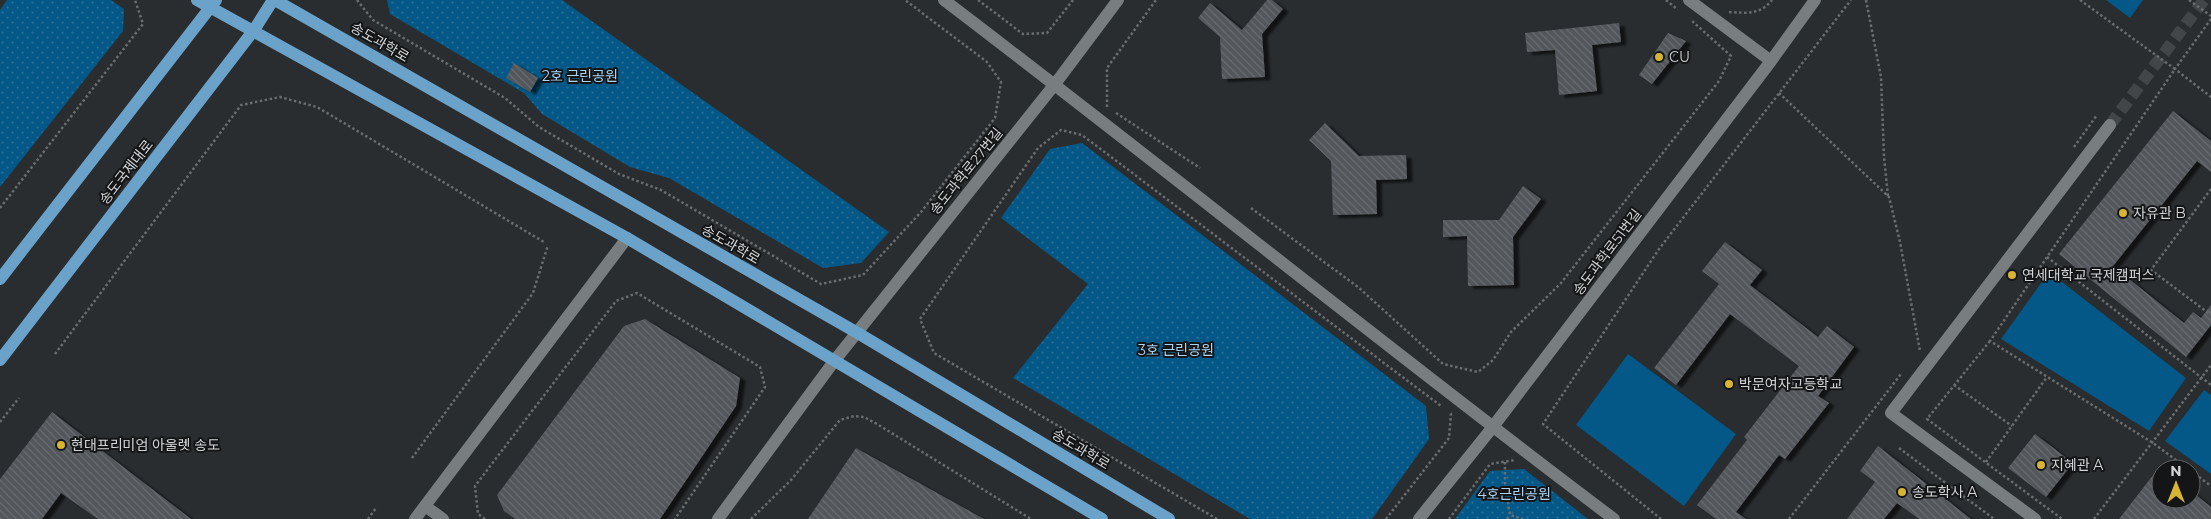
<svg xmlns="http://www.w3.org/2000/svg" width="2211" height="519" font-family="Montserrat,'Noto Sans KR',sans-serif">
<defs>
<pattern id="park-dots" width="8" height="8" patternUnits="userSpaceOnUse" patternTransform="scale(1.25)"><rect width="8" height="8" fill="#035887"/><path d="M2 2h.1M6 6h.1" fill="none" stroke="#276f97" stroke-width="1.8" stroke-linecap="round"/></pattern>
<pattern id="building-back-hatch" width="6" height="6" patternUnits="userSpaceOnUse" patternTransform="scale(1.25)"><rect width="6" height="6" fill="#52565a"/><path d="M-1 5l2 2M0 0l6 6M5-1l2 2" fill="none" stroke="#6a6d71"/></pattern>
<filter id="shadow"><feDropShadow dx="5.5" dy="3" stdDeviation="1" flood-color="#0009"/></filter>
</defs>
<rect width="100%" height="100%" fill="#292d30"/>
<path fill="#035887" d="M2106 0H2143L2130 18Z
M2049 272 2186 378 2149 431 2001 339Z
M1628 354 1736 434 1684 506 1576 425Z
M2204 390 2211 395V474L2165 441Z"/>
<path fill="url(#park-dots)" d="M7 0H111L124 9 123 31 0 187V10Z
M387 0H562L889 232 861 263 823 268 669 178 630 167 542 114 524 93 390 14Z
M1082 143 1426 406 1429 439 1372 519H1250L1013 378 1088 284 1001 218 1050 149Z
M1524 469 1588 519H1455L1490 471Z"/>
<path fill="url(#building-back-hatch)" filter="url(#shadow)" d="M1267 0H1272L1283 9 1262 34 1265 77 1222 79 1220 37 1198 18 1210 3 1242 30Z
M1619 23 1621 42 1592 45 1597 91 1559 95 1555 50 1527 52 1525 33Z
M1668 33 1686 41 1652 84 1639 75Z
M514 63 538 78 530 92 506 78Z
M2173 111 2211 141V172L2197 161 2113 266 2184 323 2193 312 2201 318 2211 305V325L2186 357 2059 254Z
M1325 123 1359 156 1406 155 1407 179 1376 180 1377 214 1333 215 1331 161 1309 140Z
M1523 186 1541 199 1513 237 1514 285 1468 286 1467 236 1443 237V220H1499Z
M1725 242 1762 270 1750 285 1818 337 1827 326 1854 347 1818 396 1829 403 1785 459 1779 455 1736 512 1746 519H1716L1697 505 1747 440 1744 437 1799 366 1730 314 1676 385 1654 368 1719 284 1702 271Z
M645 319 740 378 736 406 660 519H515L504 511 497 495 624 326Z
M52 412 191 519H98L61 493 42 519H0V479Z
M2035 434 2073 463 2046 497 2008 468Z
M1878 446 1971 519H1919L1897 503 1884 519H1847L1875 482 1860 471Z
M856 448 984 519H808Z
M2161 465V499H2191V491L2211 507V519H2119Z"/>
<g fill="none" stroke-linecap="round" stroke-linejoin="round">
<path stroke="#424649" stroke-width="12" stroke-dasharray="12 6" stroke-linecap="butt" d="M2110 125 2204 0"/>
<path stroke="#696d6f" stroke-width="2.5" stroke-dasharray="2.5 2.5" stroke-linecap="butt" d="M357 0 373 20 505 98 539 127 619 174 661 190 821 284 863 275 921 212 995 118 1001 82 987 62 905 0
M978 0 1023 34 1047 33 1073 0
M1666 0 1677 9
M1866 0 1881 77 1884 157 1888 196
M2080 0 2175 69 1990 341 2153 443 2188 469
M2189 0 2211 16
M1729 12C1747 13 1760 15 1772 0
M2211 19 2175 69 2211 97
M1779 93 1889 197 1900 242 1920 351
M1107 107V68L1156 0
M1116 113 1200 168
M2074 147 2097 115
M2211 189 2151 270 2211 315
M0 208 143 24 135 0
M1251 208 1358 287 1443 364 1478 372 1493 360 1511 332 1561 283 1719 81 1731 56 1691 20
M2047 257 2211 385
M1990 341 1927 419 2062 519
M55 354 241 105 280 97 317 107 544 242
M1954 385 2012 426
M0 422 19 398
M1899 448 1994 519
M412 458 533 293 548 245
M1505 462V483L1510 515 1523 519
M1986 462 2047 377
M2191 471 2211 486
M368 519 376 508
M485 519 478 514 475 486 616 301 637 293 760 367 765 387 675 519
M751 519 791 480 840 420 854 416 864 417 877 424 1031 519
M1217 519 934 353 920 319 1038 148 1061 130 1082 135 1441 406
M1386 519 1449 438 1451 414 1450 413
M1449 519 1490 464 1515 460
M1507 519 1510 515
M1661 519 1543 424 1659 249 1851 0
M1789 519 1901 374
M2094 519 2211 365"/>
<path stroke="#787d80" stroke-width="12" d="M944 0C1169 171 1388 349 1614 519
M1689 0 1771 61
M425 506 443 519
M415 519 627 238
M718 519 835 360 1055 84 1118 0
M1419 519 1492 428 1771 61 1815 0
M2035 519 1891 413 2110 125"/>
<path stroke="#6ba2ca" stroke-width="12" d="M197 0 627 238 1102 519
M275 0 856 332 1169 519
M0 279 216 0
M0 360 254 30 273 0"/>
</g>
<g fill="#d8b434" stroke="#131516" stroke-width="2">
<circle cx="1659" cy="57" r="5"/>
<circle cx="2123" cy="213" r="5"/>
<circle cx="2012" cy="275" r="5"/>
<circle cx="1729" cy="384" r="5"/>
<circle cx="61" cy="445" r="5"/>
<circle cx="2041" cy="465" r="5"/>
<circle cx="1902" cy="492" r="5"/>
</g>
<g text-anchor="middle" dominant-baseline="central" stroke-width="4" stroke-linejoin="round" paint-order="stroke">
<g font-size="14" fill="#d2d5d7" stroke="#131516">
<text transform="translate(380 42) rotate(30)">송도과학로</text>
<text transform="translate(966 171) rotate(-51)">송도과학로27번길</text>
<text transform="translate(126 172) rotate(-52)">송도국제대로</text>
<text transform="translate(731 244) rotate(30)">송도과학로</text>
<text transform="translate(1607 252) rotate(-53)">송도과학로51번길</text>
<text transform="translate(1081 449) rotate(31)">송도과학로</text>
</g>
<g font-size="14" fill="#d2d5d7" stroke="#131516" text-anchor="start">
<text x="1669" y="57">CU</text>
<text x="2133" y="213">자유관 B</text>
<text x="2022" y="275">연세대학교 국제캠퍼스</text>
<text x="1739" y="384">박문여자고등학교</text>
<text x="71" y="445">현대프리미엄 아울렛 송도</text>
<text x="2051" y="465">지혜관 A</text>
<text x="1912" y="492">송도학사 A</text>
</g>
<g font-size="14" fill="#aad3f4" stroke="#131516">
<text x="580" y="76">2호 근린공원</text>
<text x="1176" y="350">3호 근린공원</text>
<text x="1514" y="494">4호근린공원</text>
</g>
</g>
<g transform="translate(2176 484)"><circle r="24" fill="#131516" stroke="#5f6263"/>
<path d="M0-4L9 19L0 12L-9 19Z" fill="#d8b434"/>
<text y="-8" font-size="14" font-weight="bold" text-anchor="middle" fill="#d2d5d7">N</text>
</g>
</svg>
